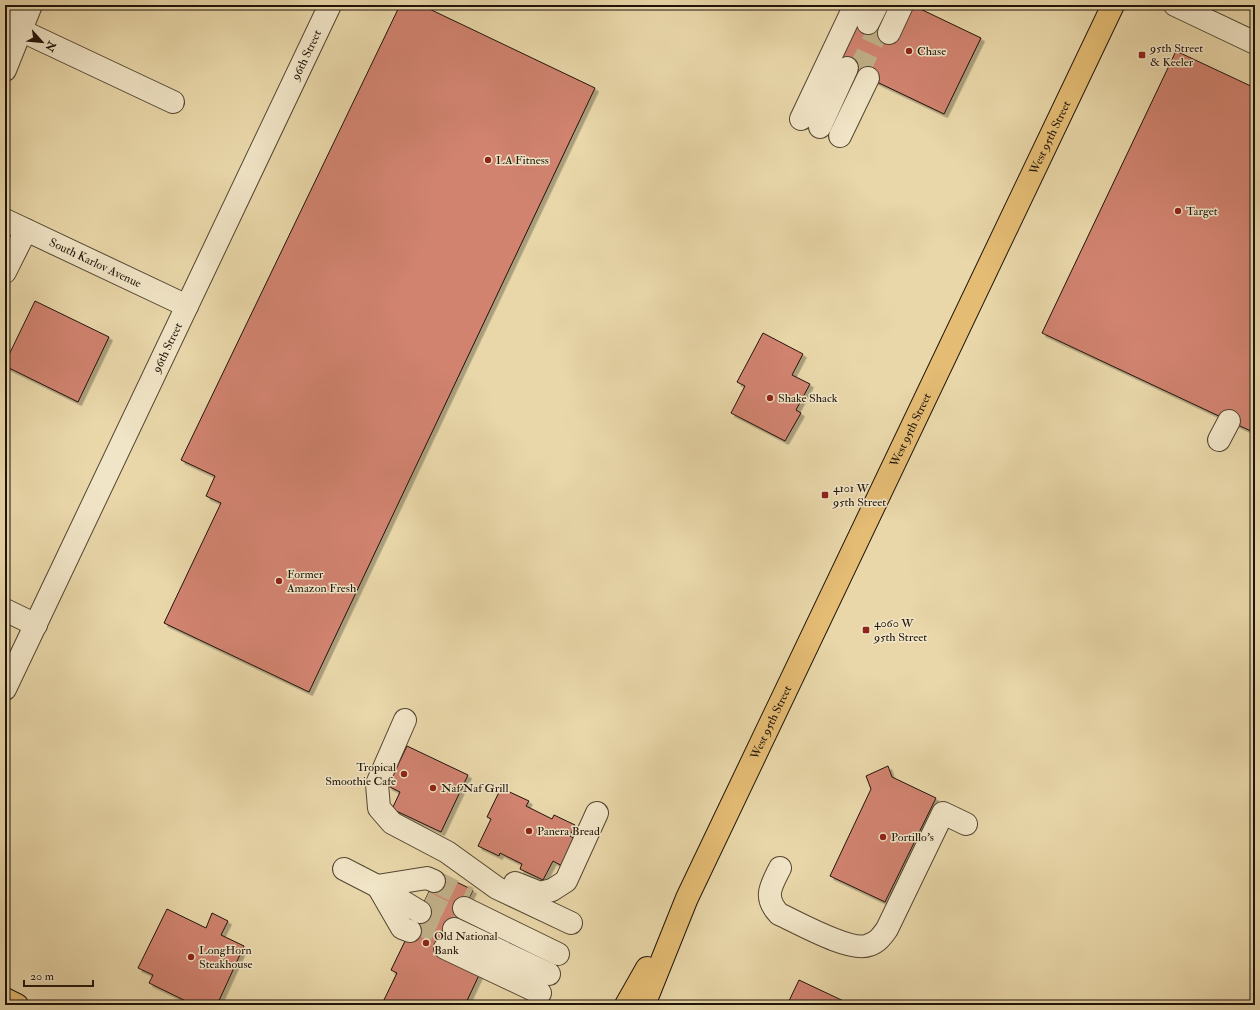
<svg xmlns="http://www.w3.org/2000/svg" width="1260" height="1010" font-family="'IM FELL Double Pica',serif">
<defs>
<filter id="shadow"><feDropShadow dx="3.5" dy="3.5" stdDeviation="0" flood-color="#0004"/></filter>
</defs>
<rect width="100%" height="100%" fill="#e9d7a9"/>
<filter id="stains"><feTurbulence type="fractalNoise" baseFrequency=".005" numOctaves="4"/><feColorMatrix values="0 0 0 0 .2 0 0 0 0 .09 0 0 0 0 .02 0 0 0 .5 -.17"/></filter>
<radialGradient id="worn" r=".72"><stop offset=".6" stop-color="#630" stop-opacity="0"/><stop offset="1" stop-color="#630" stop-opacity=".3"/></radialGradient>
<path fill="#d18370" stroke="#1f1409" filter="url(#shadow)" d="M400 5H421L595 88 309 692 164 623 221 503 206 496 215 476 181 460Z
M912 5 981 38 944 114 837 63 859 19 897 37Z
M1176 51 1255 88V433L1042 333Z
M35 301 109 337 78 402 5 366V363Z
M763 333 803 354 792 375 810 384 796 410 801 413 785 441 731 413 745 386 737 382Z
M407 746 468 775 441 832 392 809 400 792 388 786Z
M888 766 892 777 936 798 885 902 830 876 871 789 866 776Z
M501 788 529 801 526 806 552 819 554 815 575 825 570 836 575 839 562 866 553 861 543 880 520 869 522 864 500 853 499 856 478 846 491 819 487 817Z
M438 873 473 890 445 948 480 973 465 1005H383L382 1004 397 973 391 970Z
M167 909 206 928 212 913 228 921 221 935 244 946 217 1005H194L149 983 153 975 138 968Z
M799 980 852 1005H787Z"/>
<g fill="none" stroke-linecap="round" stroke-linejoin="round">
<path stroke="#c1b089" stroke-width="22" stroke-dasharray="22 11" stroke-linecap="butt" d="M858 73 879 28
M434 881 469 898
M424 902 459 919
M415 922 450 938"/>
<g stroke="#524531" stroke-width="24">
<g id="minor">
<path d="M1175 5 1255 43"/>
<path d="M5 11 24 20"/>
<path d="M868 23 877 5"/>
<path d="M20 30 173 102"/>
<path d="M889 33 902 5"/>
<path d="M5 70 31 5"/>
<path d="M801 119 855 5"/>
<path d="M820 127 847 68"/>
<path d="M840 136 868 78"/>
<path id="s1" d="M5 220 187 306"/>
<path d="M5 272 26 230"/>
<path d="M1219 440 1229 421"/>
<path d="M5 610 36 625"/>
<path id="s2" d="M5 689 330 5"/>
<path d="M405 720 377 784 379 808 392 823 447 852 497 888 571 923"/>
<path d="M780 868C771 886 763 897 779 914 797 922 851 953 869 945 878 942 882 936 887 929L943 813 966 824"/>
<path d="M344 869 377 886 420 912"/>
<path d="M515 883 540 893 552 890 566 881 597 813"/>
<path d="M377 886 427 878 434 881"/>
<path d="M380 890 402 928 410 931"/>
<path d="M464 908 558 954"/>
<path d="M454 929 549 974"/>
<path d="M445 948 540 993"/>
</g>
</g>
<g stroke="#1f1409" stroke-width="24">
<g id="major">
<path d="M5 999 17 1005"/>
<path d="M626 1005 647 968"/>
<path id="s3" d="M644 1005 687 898 1113 5"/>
</g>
</g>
<use href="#minor" stroke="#f1e5c7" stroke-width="22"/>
<use href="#major" stroke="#e4bc74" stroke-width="22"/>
</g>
<g fill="#8f2418" stroke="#f1e5c7" stroke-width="1.5">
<circle cx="909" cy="51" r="4"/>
<rect x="1138" y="51" width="8" height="8" rx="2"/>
<circle cx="488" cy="160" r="4"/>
<circle cx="1178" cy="211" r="4"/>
<circle cx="770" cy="398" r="4"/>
<rect x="821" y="491" width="8" height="8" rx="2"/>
<circle cx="279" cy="581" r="4"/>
<rect x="862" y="626" width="8" height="8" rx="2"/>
<circle cx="404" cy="774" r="4"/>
<circle cx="433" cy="788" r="4"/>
<circle cx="529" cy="831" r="4"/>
<circle cx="883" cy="837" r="4"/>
<circle cx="426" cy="943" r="4"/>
<circle cx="191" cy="957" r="4"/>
</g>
<g text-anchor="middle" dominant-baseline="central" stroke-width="3" stroke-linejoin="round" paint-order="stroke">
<g font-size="12" fill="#1f1409" stroke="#f1e5c7" text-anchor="start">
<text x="1150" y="48">95th Street<tspan x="1150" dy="14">&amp; Keeler</tspan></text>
<text x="917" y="51">Chase</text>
<text x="496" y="160">LA Fitness</text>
<text x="1186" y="211">Target</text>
<text x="778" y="398">Shake Shack</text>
<text x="833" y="488">4101 W<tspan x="833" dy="14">95th Street</tspan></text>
<text x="287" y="574">Former<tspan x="287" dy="14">Amazon Fresh</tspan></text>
<text x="874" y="623">4060 W<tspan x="874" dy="14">95th Street</tspan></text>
<text x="396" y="767" text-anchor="end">Tropical<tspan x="396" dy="14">Smoothie Cafe</tspan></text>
<text x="441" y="788">Naf Naf Grill</text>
<text x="537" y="831">Panera Bread</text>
<text x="891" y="837">Portillo's</text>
<text x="434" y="936">Old National<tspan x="434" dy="14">Bank</tspan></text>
<text x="199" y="950">LongHorn<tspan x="199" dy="14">Steakhouse</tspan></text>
</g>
<g font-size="12" fill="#1f1409" stroke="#f1e5c7">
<text stroke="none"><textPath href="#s2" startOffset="702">96th Street</textPath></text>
<text stroke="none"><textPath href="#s3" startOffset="958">West 95th Street</textPath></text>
<text stroke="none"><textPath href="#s1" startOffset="100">South Karlov Avenue</textPath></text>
<text stroke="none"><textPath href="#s2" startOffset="378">96th Street</textPath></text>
<text stroke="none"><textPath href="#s3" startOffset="634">West 95th Street</textPath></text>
<text stroke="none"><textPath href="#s3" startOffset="310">West 95th Street</textPath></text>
</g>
</g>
<rect width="1260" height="1010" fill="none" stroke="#e9d7a9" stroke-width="20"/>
<rect x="6" y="6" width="1248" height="998" fill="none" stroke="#1f1409" stroke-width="2"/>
<rect x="10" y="10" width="1240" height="990" fill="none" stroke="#1f1409"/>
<g transform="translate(42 42) rotate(117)" stroke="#f1e5c7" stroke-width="3" paint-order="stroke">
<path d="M0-3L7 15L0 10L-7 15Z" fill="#1f1409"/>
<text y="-6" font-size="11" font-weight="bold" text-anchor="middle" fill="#1f1409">N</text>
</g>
<path d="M24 980v6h69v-6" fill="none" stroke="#1f1409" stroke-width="2"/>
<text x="30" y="980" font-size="12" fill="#1f1409" stroke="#f1e5c7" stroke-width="3" paint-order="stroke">20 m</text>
<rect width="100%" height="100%" filter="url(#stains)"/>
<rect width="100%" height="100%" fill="url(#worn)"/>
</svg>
